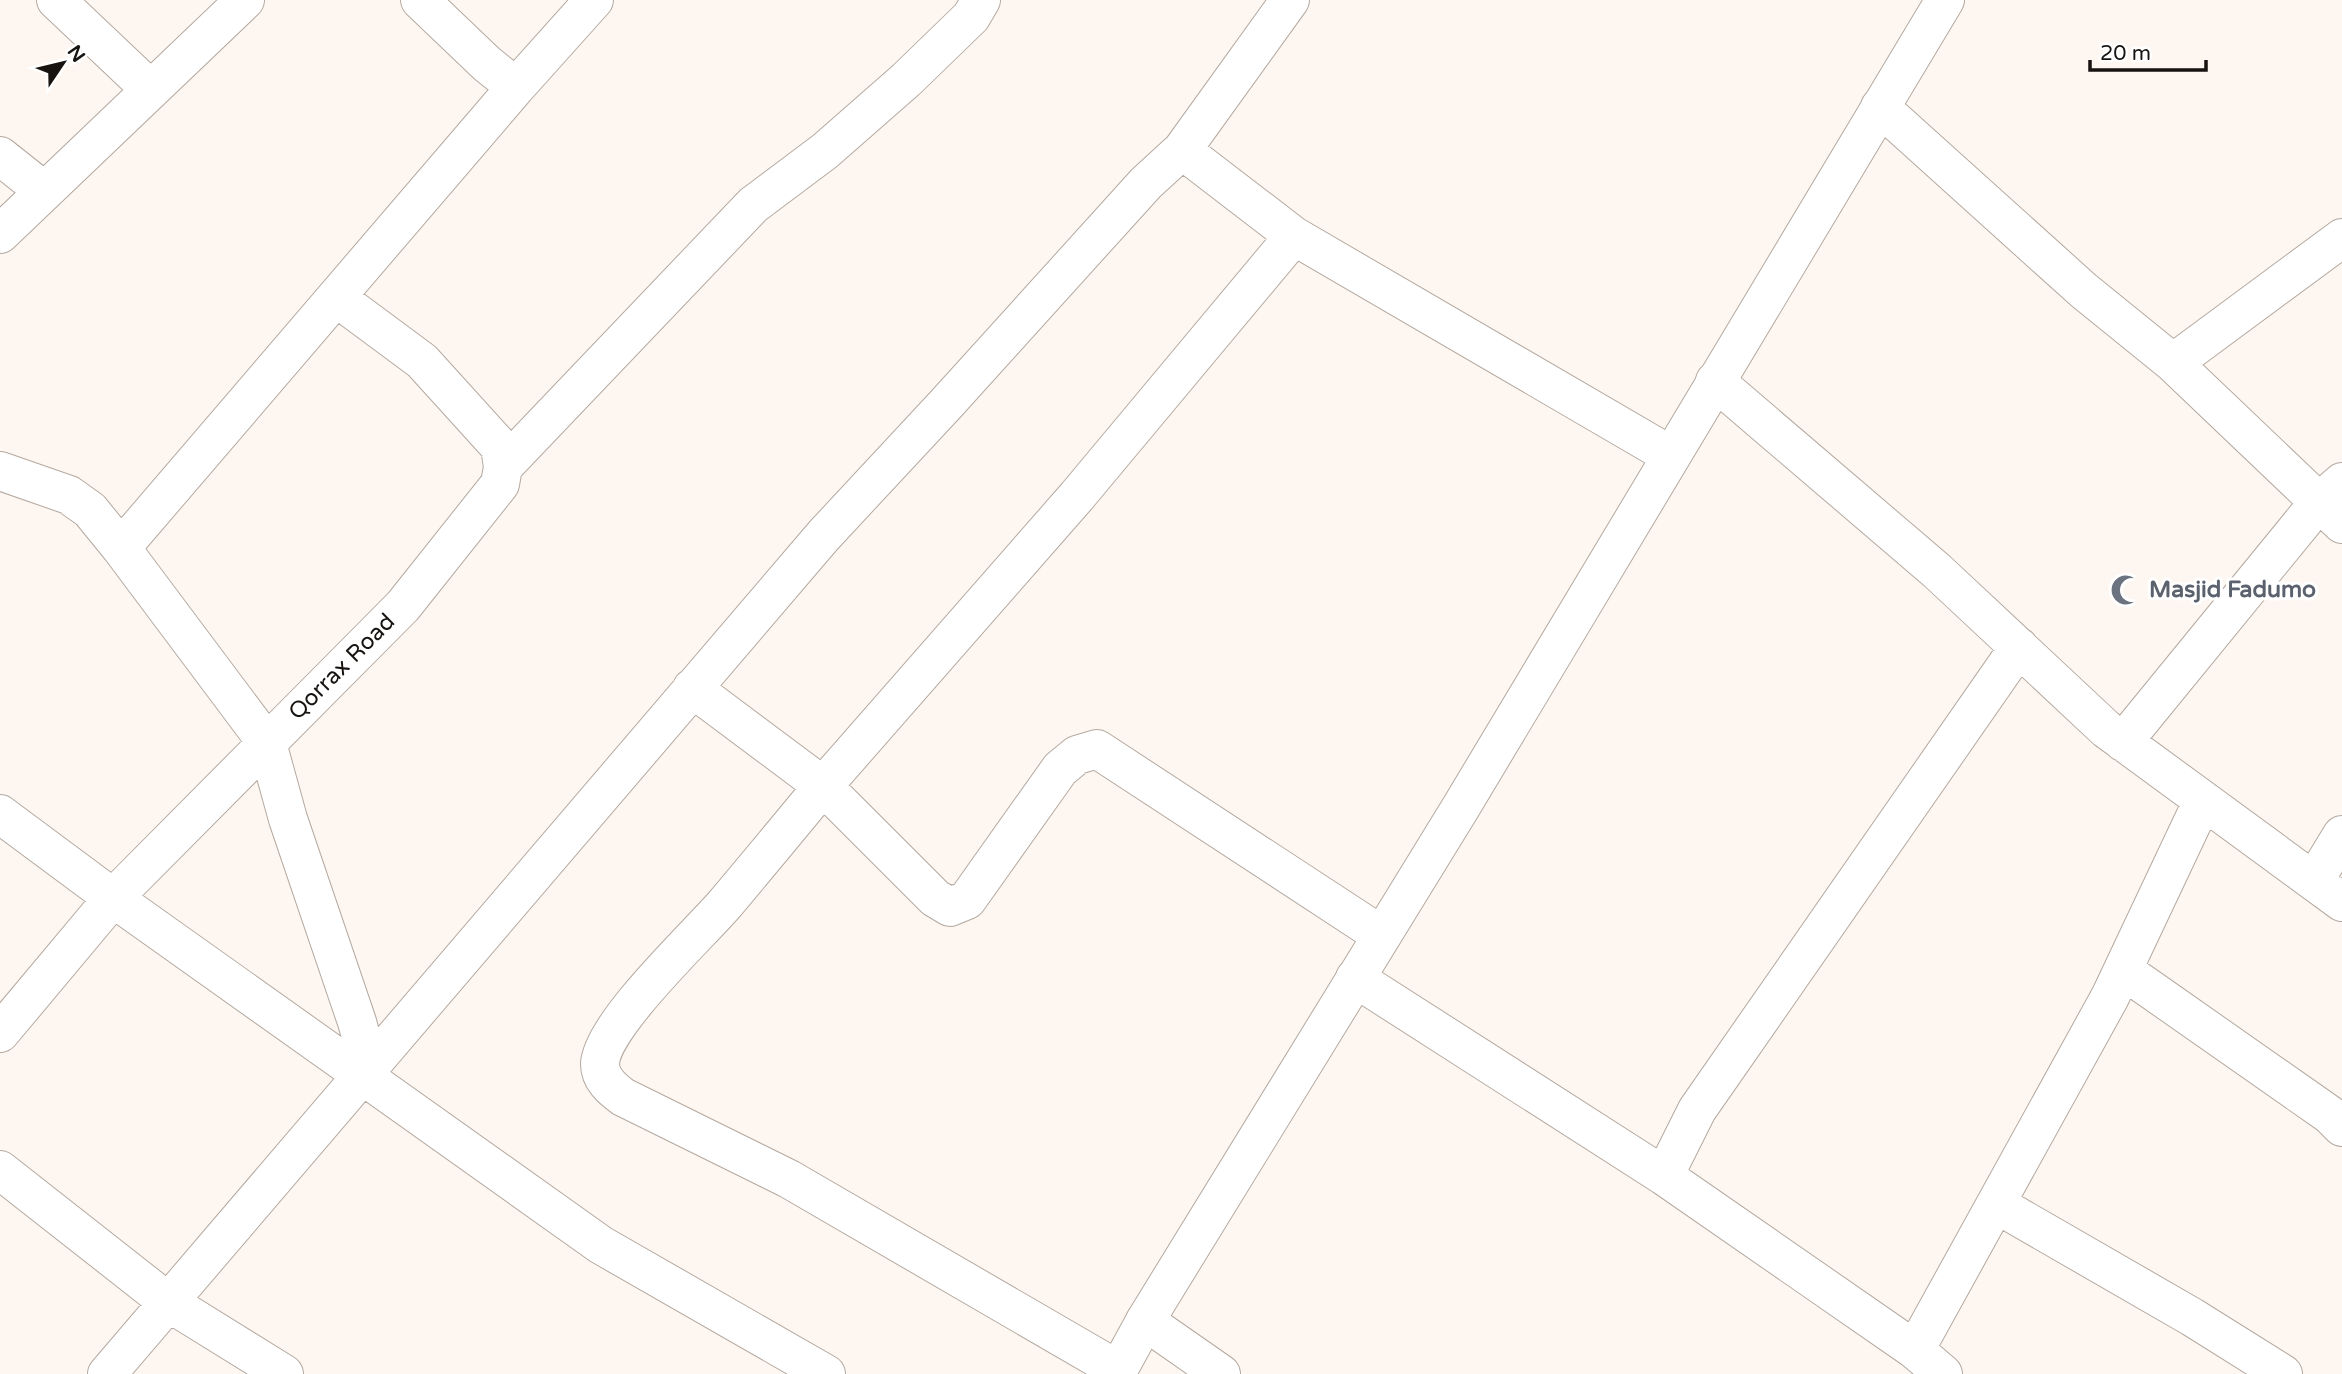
<svg xmlns="http://www.w3.org/2000/svg" width="2342" height="1374" font-family="'Varela Round',sans-serif">
<rect width="100%" height="100%" fill="#fef7f1"/>
<g fill="none" stroke-linecap="round" stroke-linejoin="round">
<g stroke="#b4a9a0" stroke-width="40">
<path id="minor" d="M56 0 151 90
M516 87 594 0
M1880 107 2083 290 2173 363 2342 524
M1182 150 1294 236 1670 455
M0 156 44 191
M0 234 245 0
M1294 236 1077 496 823 786 935 898 950 907 967 900 1060 769 1077 755 1097 749 1381 935
M2173 363 2342 238
M1715 381 1937 571 2106 729 2342 902
M503 467 753 205 825 151 906 80 971 17 981 0
M0 471 69 495 90 510 121 548 267 743 288 819 357 1022 369 1065
M121 548 516 87 487 64 420 0
M692 688 823 786C790 826 757 866 724 905 697 936 601 1026 600 1064 600 1079 612 1089 623 1097L789 1179 1118 1370
M2123 742 2319 502 2342 482
M0 814 113 898 601 1245 826 1374
M2314 881 2342 835
M2123 970 2330 1115 2342 1127
M1355 978 1664 1176
M0 1033 113 898 403 606 500 484 503 467 500 447 422 361 337 298
M0 1170 168 1302 284 1374
M1996 1204 2192 1317 2283 1374
M1145 1321 1221 1374
M1915 1350 2110 997 2203 800
M107 1374 824 535 946 404 1146 183 1182 150 1290 0
M1943 1374 1915 1350 1664 1176 1697 1110 2019 647"/>
</g>
<g stroke="#b4a9a0" stroke-width="40">
<path id="major" d="M1116 1374 1145 1321 1461 807 1945 0"/>
</g>
<use href="#minor" stroke="#fff" stroke-width="38"/>
<use href="#major" stroke="#fff" stroke-width="38"/>
</g>
<defs>
<g id="mosque-bare" transform="scale(2.415)"><path d="M3.5-4.9A6 6 0 1 0 3.5 4.9A5 5 0 1 1 3.5-4.9Z" fill="#6b7280" stroke="#fff" stroke-width="2.5" paint-order="stroke"/></g>
</defs>
<g fill-rule="evenodd">
<use href="#mosque-bare" x="2126" y="590"/>
</g>
<g text-anchor="middle" dominant-baseline="central" stroke-width="6" stroke-linejoin="round" paint-order="stroke">
<g font-size="23" font-weight="bold" fill="#5b616d" stroke="#fff" text-anchor="start">
<text x="2149" y="590">Masjid Fadumo</text>
</g>
<g font-size="23" fill="#171310" stroke="#fff">
<text transform="translate(342 667) rotate(-45)">Qorrax Road</text>
</g>
</g>
<g transform="translate(63 63) rotate(55)" stroke="#ffffff" stroke-width="5" paint-order="stroke">
<path d="M0-5L12 26L0 18L-12 26Z" fill="#171310"/>
<text y="-10" font-size="19" font-weight="bold" text-anchor="middle" fill="#171310">N</text>
</g>
<path d="M2090 60v10h116v-10" fill="none" stroke="#171310" stroke-width="3.5"/>
<text x="2100" y="60" font-size="21" fill="#171310" stroke="#ffffff" stroke-width="5" paint-order="stroke">20 m</text>
</svg>
